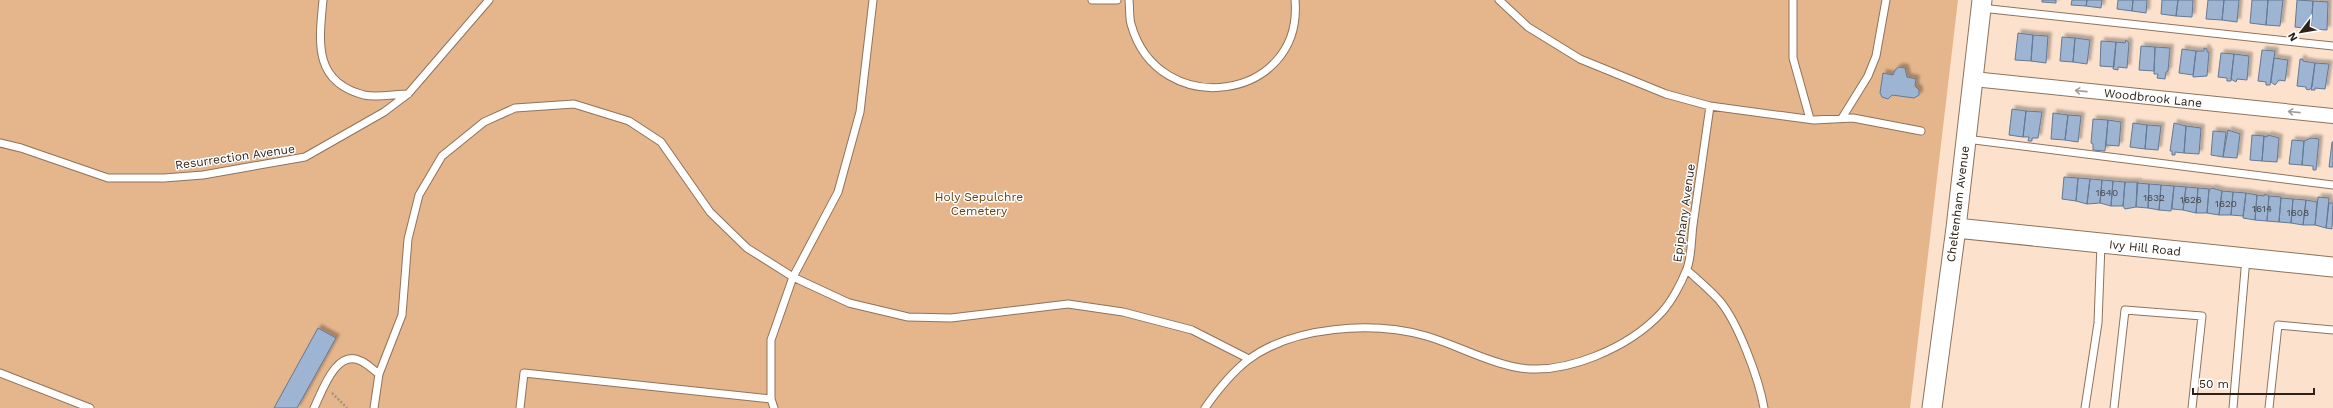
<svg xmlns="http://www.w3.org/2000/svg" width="2333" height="408" font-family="'Work Sans',sans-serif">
<defs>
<filter id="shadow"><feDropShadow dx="3.5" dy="-3.5" stdDeviation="1" flood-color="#0004"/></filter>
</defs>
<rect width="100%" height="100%" fill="#fce2cd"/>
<path fill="#e5b58c" d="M0 0H1958L1910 408H0Z"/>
<path fill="#9db4d2" stroke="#637994" filter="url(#shadow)" d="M2042 0H2056V3L2042 2Z
M2072 0H2087L2086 6 2071 5Z
M2087 0H2102L2101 8 2086 6Z
M2118 0H2133L2132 11 2117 9Z
M2133 0H2147L2146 13 2132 11Z
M2162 0H2178L2176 16 2161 14Z
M2178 0H2193L2192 17 2176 16Z
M2208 0H2224L2222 20 2206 19Z
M2224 0H2239L2237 22 2222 20Z
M2252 0H2268L2266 25 2250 23Z
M2268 0H2283L2280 26 2266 25Z
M2297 0 2313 1 2311 29 2295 27Z
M2313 1 2328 2 2327 30 2311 29Z
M2018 33 2033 35 2031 61 2015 60Z
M2033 35 2048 36 2046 63 2031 61Z
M2062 37 2075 38 2073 62 2060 61Z
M2075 38 2090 40 2087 64 2073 62Z
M2126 40 2129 43 2127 68 2118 67V70L2113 69 2116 42 2125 43Z
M2101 41 2116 42 2114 67 2100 66Z
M2141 46 2155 47 2154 71 2139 70Z
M2155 47 2170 48 2168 71 2166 72 2165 79 2157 78 2158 74H2154Z
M2204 48 2207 49V52H2209L2207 76 2193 77 2196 51H2204Z
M2182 49 2196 51 2193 75 2179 73Z
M2262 50 2275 51 2270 85H2266V82L2258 81Z
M2221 53 2234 54 2231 81H2227V78L2218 77Z
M2234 54 2249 56 2247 80 2237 79 2236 82 2231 79Z
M2274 58 2288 60 2285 81 2279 80 2275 85 2271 82Z
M2300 59H2303V61L2315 63 2312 87 2309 90 2306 89V87L2297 86Z
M2315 63 2329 64 2325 89 2315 88V90H2311Z
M1899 67 1905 68 1907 77 1916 79 1915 86 1919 90V95L1914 98 1892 95 1888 99 1882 97 1880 93 1883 73 1893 75 1895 70Z
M2012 109 2026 111 2023 137 2009 135Z
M2026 111 2042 112 2038 138H2032V141H2028L2029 137H2023Z
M2053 113 2068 115 2065 140 2051 139Z
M2068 115 2081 116 2078 142 2065 140Z
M2093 119 2108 120 2105 151 2093 150V144L2091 143Z
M2108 120 2121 122 2119 146 2106 145Z
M2133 123 2147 125 2145 149 2130 147Z
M2174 123 2186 126 2184 153 2175 152V155H2172V151H2170Z
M2147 125 2161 126 2158 150 2145 149Z
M2186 126 2201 128 2199 154 2184 153Z
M2228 130 2240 134 2237 158 2223 157Z
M2213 131 2226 132 2223 157 2211 155Z
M2252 135 2264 136 2262 161 2250 160Z
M2268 135 2279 138 2277 162 2262 161 2264 136 2267 137Z
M2311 138 2319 139 2316 170H2313V166L2302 165 2304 141Z
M2292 140 2304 141 2302 165 2289 164Z
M2332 142H2333V167H2329Z
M2064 177 2078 178 2076 201 2062 199Z
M2078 178 2090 179 2087 204 2076 201Z
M2090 179 2102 180 2100 203 2087 204Z
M2102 180 2113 181 2111 206 2100 203Z
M2113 181 2125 182 2123 206H2111Z
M2125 182H2138L2136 207 2125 209 2123 206Z
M2137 183 2149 184 2148 208 2136 207Z
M2149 184 2161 185 2159 210 2148 208Z
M2161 185 2174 186 2171 211 2159 210Z
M2174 186 2186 187 2183 210 2172 209Z
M2186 187 2198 188 2196 213 2183 210Z
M2198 188 2209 189 2207 213H2196Z
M2212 188 2222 191 2219 215 2207 213 2209 190Z
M2222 191 2233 192 2231 215H2219Z
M2233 192 2246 193 2243 216 2231 215Z
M2246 193 2257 195 2255 220 2243 218Z
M2265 194 2269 196 2267 221 2255 220 2257 195 2264 196Z
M2269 196 2281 197 2279 222 2267 221Z
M2318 197 2329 198 2326 228 2315 225Z
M2281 198 2293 199 2291 223 2279 222Z
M2293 199 2306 200 2303 225 2291 223Z
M2306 200 2317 202 2315 225H2303Z
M2329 203H2333L2332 229 2326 228Z
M318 328 336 338 297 408H274Z"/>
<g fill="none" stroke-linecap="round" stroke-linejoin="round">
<g stroke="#8f735c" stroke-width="9">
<path id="lane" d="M323 0C319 42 313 82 364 95 377 98 395 94 408 94
M1092 0H1117
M1129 0C1130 8 1129 17 1131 24 1158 122 1304 101 1295 0
M1499 0 1528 27 1580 59 1666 94 1710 106 1814 120 1853 118 1921 131
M1793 0V58L1810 119
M1981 8 2333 46
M1842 118 1868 76 1876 56 1886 0
M1966 139 2333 185
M0 143 21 148 108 178H164L203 175 305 157 384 112 408 94 489 0
M1687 270C1698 280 1709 289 1719 300 1738 322 1759 379 1764 408
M0 373 90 408
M314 408C322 392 336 348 361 361 368 364 373 370 379 374
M374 408 379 374 402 315 408 239 419 195 442 156 484 122 515 108 574 104 629 121 661 142 710 212 747 248 793 277 849 303 908 317 951 318 1068 304 1123 312 1192 330 1249 359
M520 408 524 373 771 399
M774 408 771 399V340L793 277 838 192 860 112 873 0
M1205 408C1217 391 1231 373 1248 360 1293 326 1373 321 1426 336 1457 345 1484 361 1515 367 1564 377 1630 347 1662 312 1671 302 1681 284 1686 271 1692 259 1691 239 1693 225 1699 185 1704 146 1710 106
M2085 408 2098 323 2101 244
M2114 408 2125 310 2202 316 2192 408
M2233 408 2246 258
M2269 408 2278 325 2333 330"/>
</g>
<g stroke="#8f735c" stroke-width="16">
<path id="street" d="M1973 79 2333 116"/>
</g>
<g stroke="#8f735c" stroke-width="21">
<path id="secondary" d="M1956 228 2333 267
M1932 408 1956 228 1982 0"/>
</g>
<path stroke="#a49080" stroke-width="2.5" stroke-dasharray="2 2" stroke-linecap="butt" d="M332 393 347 408"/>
<use href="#lane" stroke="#fff" stroke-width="7"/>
<use href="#street" stroke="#fff" stroke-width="14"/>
<use href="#secondary" stroke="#fff" stroke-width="19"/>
</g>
<defs><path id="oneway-shaft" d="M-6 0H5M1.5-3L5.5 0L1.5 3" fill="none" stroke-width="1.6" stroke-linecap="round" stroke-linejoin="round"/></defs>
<g stroke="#a19c97">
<use href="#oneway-shaft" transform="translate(2081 91) rotate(-174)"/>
<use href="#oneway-shaft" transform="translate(2294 112) rotate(-174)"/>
</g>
<g text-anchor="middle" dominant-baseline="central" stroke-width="3" stroke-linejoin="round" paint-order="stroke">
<g font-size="10" fill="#4a4646">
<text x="2107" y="192">1640</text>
<text x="2154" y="197">1632</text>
<text x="2191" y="199">1626</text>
<text x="2226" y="203">1620</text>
<text x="2262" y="208">1614</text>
<text x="2298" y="212">1608</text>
</g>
<g font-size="12" fill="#2e2218" stroke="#fff">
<text transform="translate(2153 98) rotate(6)">Woodbrook Lane</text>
<text transform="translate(235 157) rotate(-8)">Resurrection Avenue</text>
<text transform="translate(1958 204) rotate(-83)">Cheltenham Avenue</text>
<text transform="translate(1684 213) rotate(-82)">Epiphany Avenue</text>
<text transform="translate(2145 248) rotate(6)">Ivy Hill Road</text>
</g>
<g font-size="12" fill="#693c09" stroke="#fff">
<text x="979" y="197">Holy Sepulchre<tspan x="979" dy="14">Cemetery</tspan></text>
</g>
</g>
<g transform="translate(2301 32) rotate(239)" stroke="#ffffff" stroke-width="3" paint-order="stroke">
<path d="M0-3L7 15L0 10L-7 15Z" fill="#2e2218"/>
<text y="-6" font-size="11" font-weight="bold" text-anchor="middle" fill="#2e2218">N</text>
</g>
<path d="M2193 388v6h121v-6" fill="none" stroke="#2e2218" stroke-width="2"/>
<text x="2199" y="388" font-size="12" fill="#2e2218" stroke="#ffffff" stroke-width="3" paint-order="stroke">50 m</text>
</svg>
